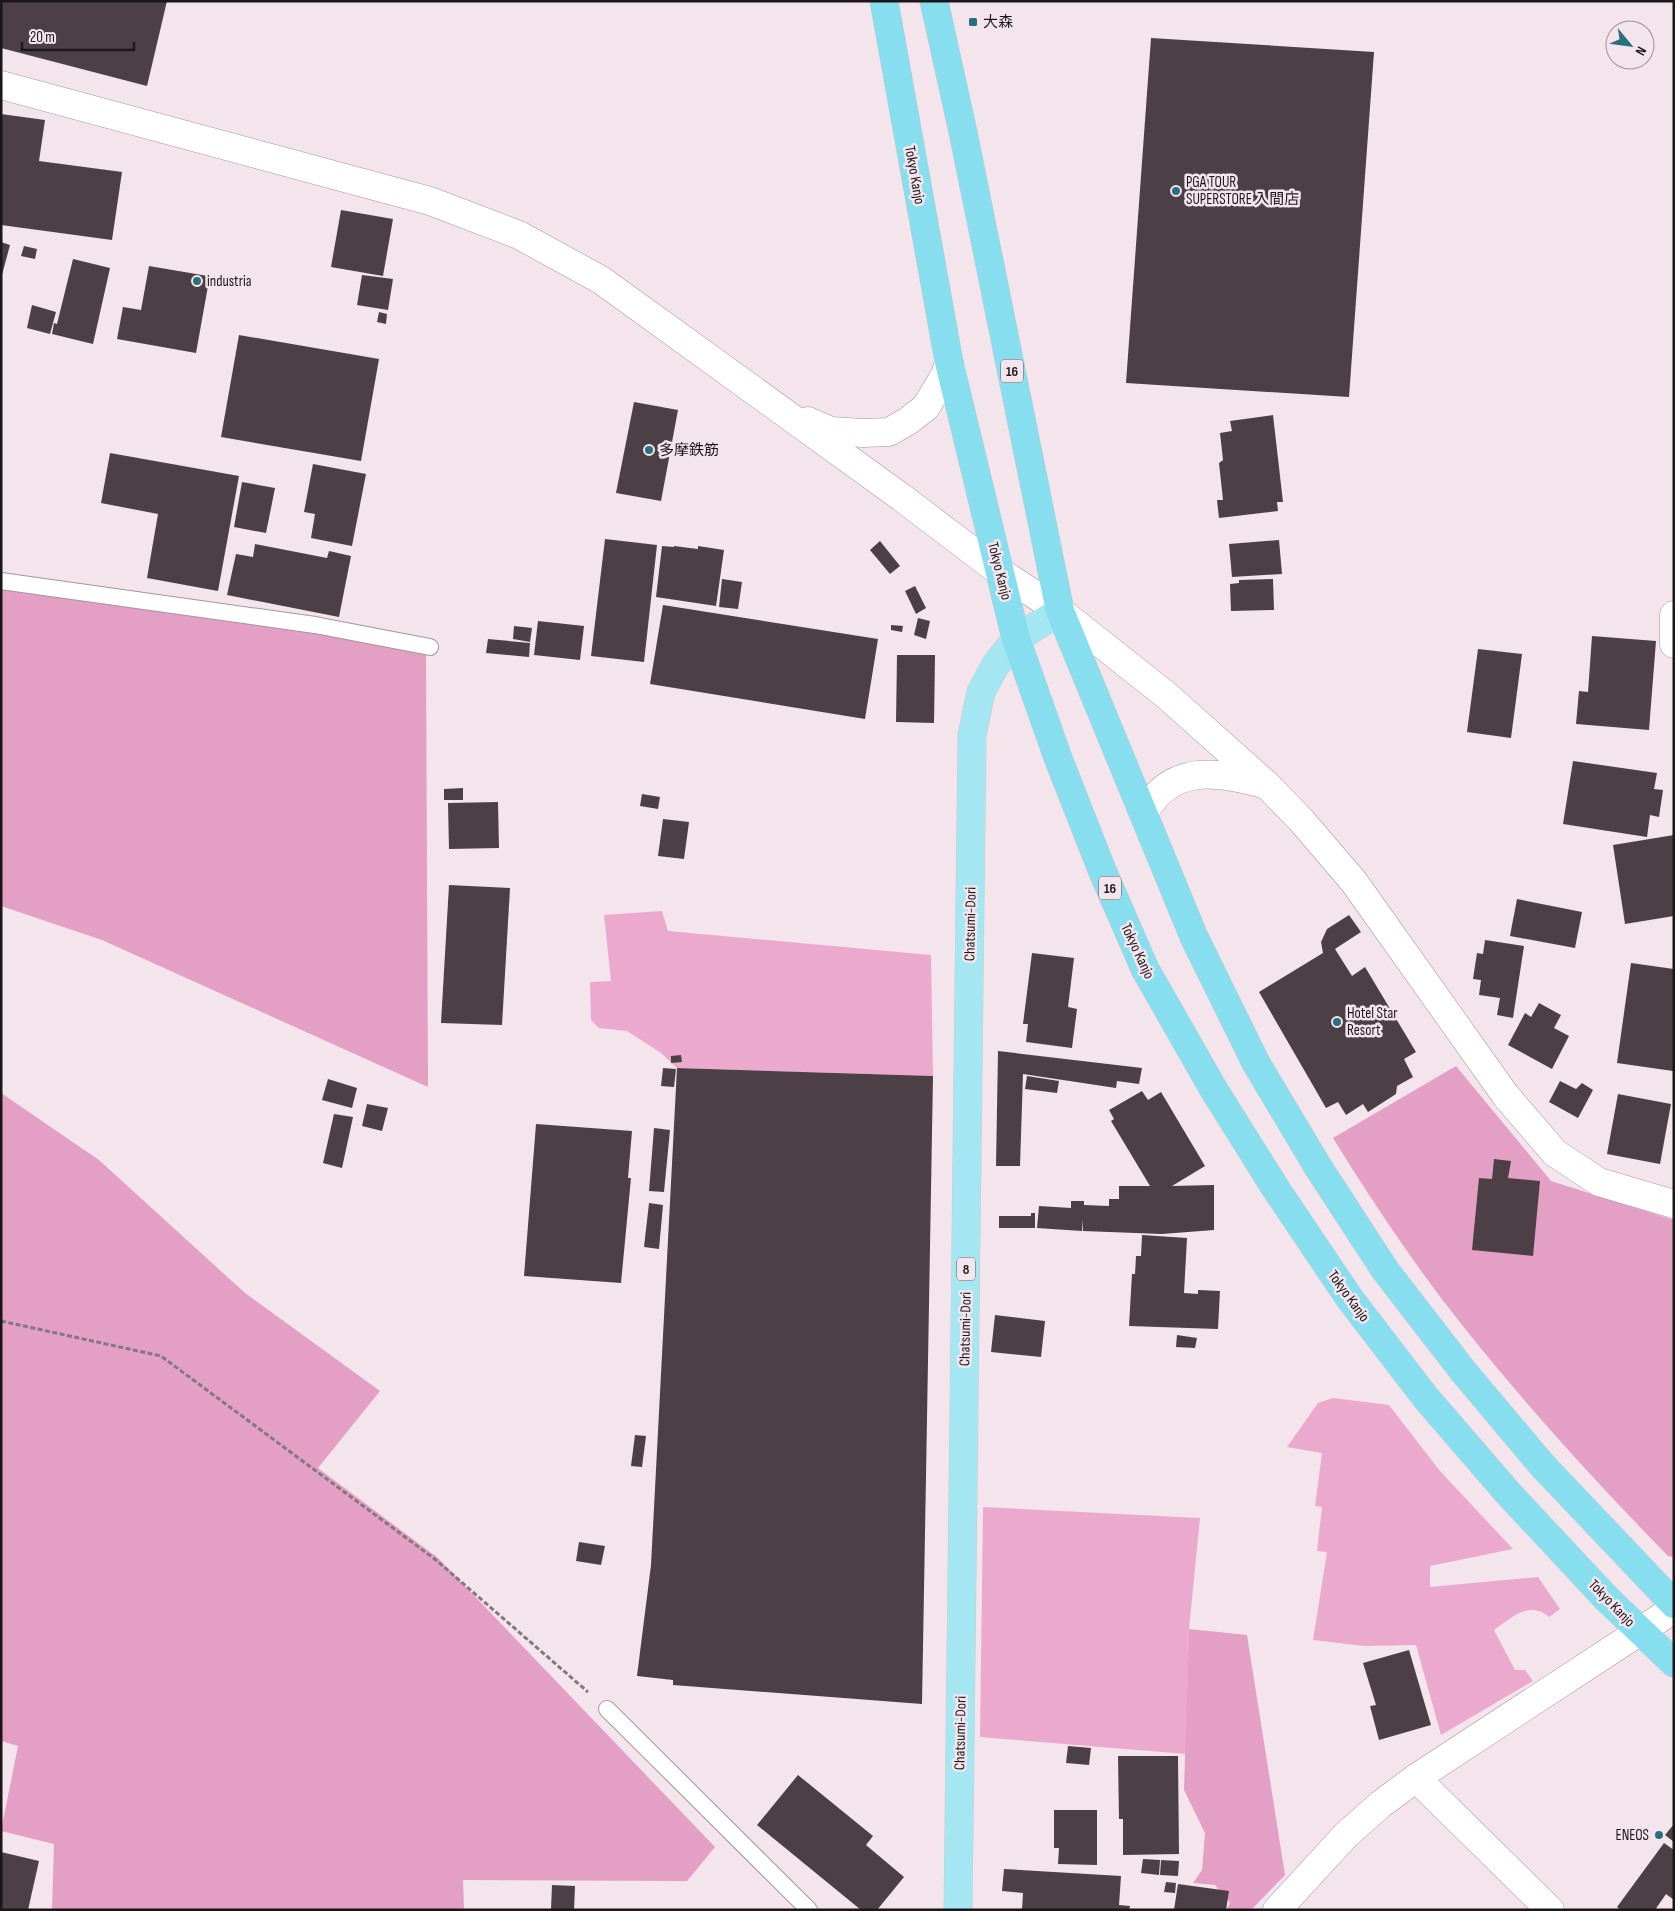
<svg xmlns="http://www.w3.org/2000/svg" width="1675" height="1911" font-family="'Sofia Sans Condensed','Noto Sans JP',sans-serif">
  <rect width="100%" height="100%" fill="#f4e5ed"/>
  <g fill="#eca9ce">
    <path d="M662 911 668 931 931 955 933 1076 677 1068 661 1053 627 1031 599 1028 591 1020 590 982 611 981 604 915Z"/>
    <path d="M1333 1398 1389 1405 1440 1471 1513 1549 1430 1566V1587L1538 1577 1560 1609 1549 1617C1529 1600 1511 1618 1494 1630L1515 1670H1525L1533 1681 1441 1735 1416 1645 1364 1646 1313 1640 1327 1552 1317 1551 1322 1507 1315 1506 1322 1453 1287 1447 1318 1403Z"/>
    <path d="M983 1507 1200 1518 1189 1629 1186 1754 980 1737Z"/>
  </g>
  <g fill="#e39fc4">
    <path d="M1 578 426 651 428 1087 102 940 1 906Z"/>
    <path d="M1456 1066 1551 1181 1674 1220V1557L1668 1556C1588 1474 1511 1389 1441 1298 1402 1246 1367 1193 1333 1138Z"/>
    <path d="M1 1093 99 1160 245 1293 380 1391 318 1468 438 1558 715 1847 687 1881 463 1880 464 1910H52L54 1844 1 1831 18 1746 1 1741Z"/>
    <path d="M1189 1629 1247 1635 1285 1875 1251 1910H1226L1230 1903 1215 1885 1193 1883 1202 1870 1205 1833 1184 1790Z"/>
  </g>
  <g fill="#4c4046">
    <path d="M1 1H167L147 86 1 48Z"/>
    <path d="M1151 38 1374 52 1349 397 1126 383Z"/>
    <path d="M1 114 45 120 39 161 122 172 112 240 1 225Z"/>
    <path d="M341 210 393 219 383 276 331 267Z"/>
    <path d="M1 242 10 245 2 275H1Z"/>
    <path d="M24 246 37 249 35 259 21 256Z"/>
    <path d="M73 259 110 268 93 344 52 334 54 323 57 324Z"/>
    <path d="M149 266 208 276 206 286H208L196 353 117 339 123 307 141 310Z"/>
    <path d="M362 275 393 279 388 310 357 305Z"/>
    <path d="M32 305 56 312 50 334 27 328Z"/>
    <path d="M379 312 387 314 386 324 377 322Z"/>
    <path d="M239 335 379 359 361 461 221 437Z"/>
    <path d="M634 402 678 410 661 501 616 493Z"/>
    <path d="M1273 415 1283 502H1277L1278 511 1219 518 1217 500H1223L1219 463 1223 460 1220 433 1232 431 1230 421Z"/>
    <path d="M110 453 239 476 218 591 147 578 158 514 101 503Z"/>
    <path d="M313 464 366 474 352 546 311 538 315 514 304 512Z"/>
    <path d="M242 482 275 488 266 533 234 527Z"/>
    <path d="M605 539 657 545 644 662 591 656Z"/>
    <path d="M1279 540 1282 574 1232 577 1229 544Z"/>
    <path d="M880 541 900 566 890 574 870 550Z"/>
    <path d="M255 544 327 558 329 551 351 556 339 617 227 595 236 554 253 557Z"/>
    <path d="M662 546 674 547V546L698 549V546L724 550 716 606 656 597Z"/>
    <path d="M722 579 742 582 738 609 719 607Z"/>
    <path d="M1273 579 1274 610 1231 611 1230 584 1239 583V580Z"/>
    <path d="M915 586 926 608 916 614 905 591Z"/>
    <path d="M663 605 878 639 865 719 650 684Z"/>
    <path d="M918 618 930 621 926 639 914 635Z"/>
    <path d="M538 621 584 626 580 660 534 655Z"/>
    <path d="M891 625 903 626 902 632 891 630Z"/>
    <path d="M514 626 532 628 530 642 513 639Z"/>
    <path d="M1592 636 1656 641 1649 730 1576 724 1579 691 1588 692Z"/>
    <path d="M488 639 530 643 529 657 486 653Z"/>
    <path d="M1478 649 1522 654 1511 738 1467 732Z"/>
    <path d="M897 655H935L934 723 896 722Z"/>
    <path d="M1573 761 1657 773 1654 789 1663 790 1659 817 1650 815 1647 837 1563 824Z"/>
    <path d="M463 788V800H444V789Z"/>
    <path d="M642 794 660 797 658 809 640 806Z"/>
    <path d="M498 802 499 848 449 849 448 803Z"/>
    <path d="M663 819 689 822 684 859 658 856Z"/>
    <path d="M1674 835V916L1625 924 1613 845Z"/>
    <path d="M449 885 510 888 502 1025 441 1023Z"/>
    <path d="M1517 899 1582 912 1575 948 1510 936Z"/>
    <path d="M1349 915 1361 932 1335 949 1352 976 1365 967 1416 1052 1404 1059 1413 1077 1397 1086 1396 1094 1368 1112 1363 1104 1346 1115 1338 1102 1326 1108 1259 992 1323 953 1321 942 1327 929Z"/>
    <path d="M1485 940 1524 946 1513 1018 1497 1015 1500 998 1479 995 1481 980 1473 979 1477 953 1483 954Z"/>
    <path d="M1032 953 1074 958 1068 1007 1077 1009 1072 1048 1026 1042 1028 1024H1023Z"/>
    <path d="M1631 963 1674 969 1673 1071 1617 1063Z"/>
    <path d="M1539 1003 1561 1015 1554 1028 1569 1036 1552 1069 1508 1045 1525 1013 1531 1017Z"/>
    <path d="M998 1051 1142 1068 1139 1084 1117 1081 1116 1088 1023 1074 1020 1166H996Z"/>
    <path d="M681 1055 682 1062 671 1063V1056Z"/>
    <path d="M663 1068 676 1069 674 1087 661 1086Z"/>
    <path d="M677 1068 933 1076 922 1704 673 1685V1680L637 1676 651 1565Z"/>
    <path d="M1027 1076 1059 1081 1057 1093 1025 1089Z"/>
    <path d="M328 1079 357 1088 352 1108 322 1100Z"/>
    <path d="M1560 1081 1576 1089 1582 1083 1593 1090 1578 1118 1549 1102Z"/>
    <path d="M1142 1091 1148 1100 1161 1092 1205 1166 1172 1186 1214 1185V1230L1162 1234 1083 1231V1220L1082 1231 1037 1228 1039 1206 1071 1208V1201H1084V1205L1109 1206V1199H1119V1186H1150L1111 1121 1114 1119 1109 1110Z"/>
    <path d="M1618 1094 1671 1104 1660 1164 1607 1154Z"/>
    <path d="M367 1104 388 1108 382 1131 362 1126Z"/>
    <path d="M334 1114 353 1117 342 1168 323 1163Z"/>
    <path d="M536 1124 632 1131 628 1178H631L621 1283 524 1276Z"/>
    <path d="M654 1128 670 1130 664 1192 649 1191Z"/>
    <path d="M1494 1159 1511 1161 1508 1178 1540 1181 1533 1256 1472 1250 1479 1178 1492 1179Z"/>
    <path d="M649 1203 663 1205 659 1249 644 1247Z"/>
    <path d="M1031 1213H1035V1228H999V1216H1031Z"/>
    <path d="M1142 1235 1187 1238 1184 1293 1198 1294V1290L1220 1291 1218 1329 1129 1326 1132 1274H1135L1136 1256H1141Z"/>
    <path d="M995 1315 1045 1321 1041 1357 991 1352Z"/>
    <path d="M1177 1335 1197 1338 1195 1348 1176 1347Z"/>
    <path d="M635 1435 646 1436 642 1467 631 1466Z"/>
    <path d="M579 1542 605 1546 601 1565 576 1561Z"/>
    <path d="M1409 1650 1431 1725 1379 1740 1370 1706 1376 1705 1363 1663Z"/>
    <path d="M1068 1746 1091 1748 1089 1765 1066 1763Z"/>
    <path d="M1118 1756H1178L1179 1854 1123 1855V1819H1119Z"/>
    <path d="M798 1775 873 1836 866 1845 904 1877 877 1910H861L757 1825Z"/>
    <path d="M1054 1810H1097V1865L1058 1864 1059 1848H1054Z"/>
    <path d="M1674 1824V1842L1665 1835Z"/>
    <path d="M1664 1843 1674 1850V1900L1666 1894 1655 1910H1621L1617 1907Z"/>
    <path d="M1 1852 39 1861 28 1910H1Z"/>
    <path d="M1143 1859 1160 1860 1159 1875 1141 1873Z"/>
    <path d="M1161 1860 1179 1861 1178 1876 1160 1875Z"/>
    <path d="M1004 1869 1121 1876 1119 1905 1130 1906 1129 1910H1022L1023 1893 1002 1891Z"/>
    <path d="M1166 1882 1176 1883 1175 1893 1164 1892Z"/>
    <path d="M1178 1884 1229 1891 1226 1910H1174Z"/>
    <path d="M552 1885 575 1886 574 1910H551Z"/>
  </g>
  <g fill="none" stroke-linecap="round" stroke-linejoin="round">
    <g stroke="#a4969d" stroke-width="18">
      <g id="service">
        <path d="M1 581 315 625 430 647"/>
        <path d="M607 1709 809 1910"/>
      </g>
    </g>
    <g stroke="#a4969d" stroke-width="29">
      <g id="minor">
        <path d="M1674 615V644"/>
        <path d="M1416 1778 1550 1910"/>
      </g>
    </g>
    <g stroke="#a4969d" stroke-width="29">
      <g id="tertiary">
        <path d="M1 85 430 201 519 235 601 280 901 497 1000 572 1060 611 1166 695 1267 785 1301 820 1354 882 1506 1096 1555 1153 1599 1182 1674 1204"/>
        <path d="M808 421 831 431 863 433 889 432 908 421 926 407 945 375 949 362"/>
        <path d="M1144 813C1171 764 1216 771 1263 784"/>
        <path d="M1277 1910 1346 1835 1381 1804 1416 1778 1674 1609"/>
      </g>
    </g>
    <g stroke="#cdcccc" stroke-width="29">
      <path id="primary" d="M958 1910 972 735 981 692 995 666 1016 639 1060 611"/>
    </g>
    <g stroke="#cdcccc" stroke-width="29">
      <g id="trunk">
        <path d="M884 1 949 362 1016 639 1058 758 1102 870 1145 969 1214 1090 1276 1189 1350 1299 1426 1398 1508 1493 1607 1599 1674 1663"/>
        <path d="M934 1 963 132 1060 611 1194 937 1256 1063 1318 1167 1385 1270 1463 1371 1542 1465 1674 1604"/>
      </g>
    </g>
    <path stroke="#82797e" stroke-width="3" stroke-dasharray="5 2.5" stroke-linecap="butt" d="M1 1321 161 1356 436 1560 588 1692"/>
    <use href="#service" stroke="#fff" stroke-width="16"/>
    <use href="#minor" stroke="#fff" stroke-width="28"/>
    <use href="#tertiary" stroke="#fff" stroke-width="28"/>
    <use href="#primary" stroke="#a4e6f2" stroke-width="28"/>
    <use href="#trunk" stroke="#86deee" stroke-width="28"/>
  </g>
  <g fill="#29707d" stroke="#f4e5ed" stroke-width="2">
    <rect x="968" y="17" width="10" height="10" rx="2.5"/>
    <circle cx="1176" cy="191" r="5"/>
    <circle cx="197" cy="281" r="5"/>
    <circle cx="649" cy="450" r="5"/>
    <circle cx="1337" cy="1022" r="5"/>
    <circle cx="1659" cy="1835" r="5"/>
  </g>
  <g text-anchor="middle" stroke-width="5" stroke-linejoin="round" paint-order="stroke">
    <g fill="#f4e5ed" stroke="#5c5459" stroke-width="1">
      <rect x="1001" y="359.5" width="22" height="23" rx="4"/>
      <rect x="1099" y="876.5" width="22" height="23" rx="4"/>
      <rect x="957" y="1257.5" width="18" height="23" rx="4"/>
    </g>
    <g font-size="14" font-weight="bold" fill="#1b1619">
      <text x="1012" y="376">16</text>
      <text x="1110" y="893">16</text>
      <text x="966" y="1274">8</text>
    </g>
    <g font-size="15" fill="#1b1619" stroke="#f4e5ed" text-anchor="start">
      <text x="983" y="27">大森</text>
      <text x="1186" y="187">PGA TOUR<tspan x="1186" dy="17">SUPERSTORE 入間店</tspan></text>
      <text x="207" y="286">industria</text>
      <text x="659" y="455">多摩鉄筋</text>
      <text x="1347" y="1018">Hotel Star<tspan x="1347" dy="17">Resort</tspan></text>
      <text x="1649" y="1840" text-anchor="end">ENEOS</text>
    </g>
    <g font-size="15" fill="#1b1619" stroke="#f4e5ed">
      <text transform="translate(915 175) rotate(80)" y="5">Tokyo Kanjo</text>
      <text transform="translate(1000 571) rotate(76)" y="5">Tokyo Kanjo</text>
      <text transform="translate(970 924) rotate(-89)" y="5">Chatsumi-Dori</text>
      <text transform="translate(1138 951) rotate(65)" y="5">Tokyo Kanjo</text>
      <text transform="translate(1349 1296) rotate(54)" y="5">Tokyo Kanjo</text>
      <text transform="translate(965 1329) rotate(-89)" y="5">Chatsumi-Dori</text>
      <text transform="translate(1612 1603) rotate(46)" y="5">Tokyo Kanjo</text>
      <text transform="translate(960 1733) rotate(-89)" y="5">Chatsumi-Dori</text>
    </g>
  </g>
  <rect width="1675" height="1911" fill="none" stroke="#1b1619" stroke-width="5"/>
  <g transform="translate(1630 45) rotate(119)"><circle r="24" fill="#f4e5ed" stroke="#9d9298"/>
  <path d="M0-4L9 19L0 12L-9 19Z" fill="#29707d"/>
  <text y="-8" font-size="14" font-weight="bold" text-anchor="middle" fill="#1b1619">N</text>
  </g>
  <path d="M22 42v8h112v-8" fill="none" stroke="#1b1619" stroke-width="2.5"/>
  <text x="30" y="42" font-size="15" fill="#1b1619" stroke="#f4e5ed" stroke-width="4" paint-order="stroke">20 m</text>
</svg>
